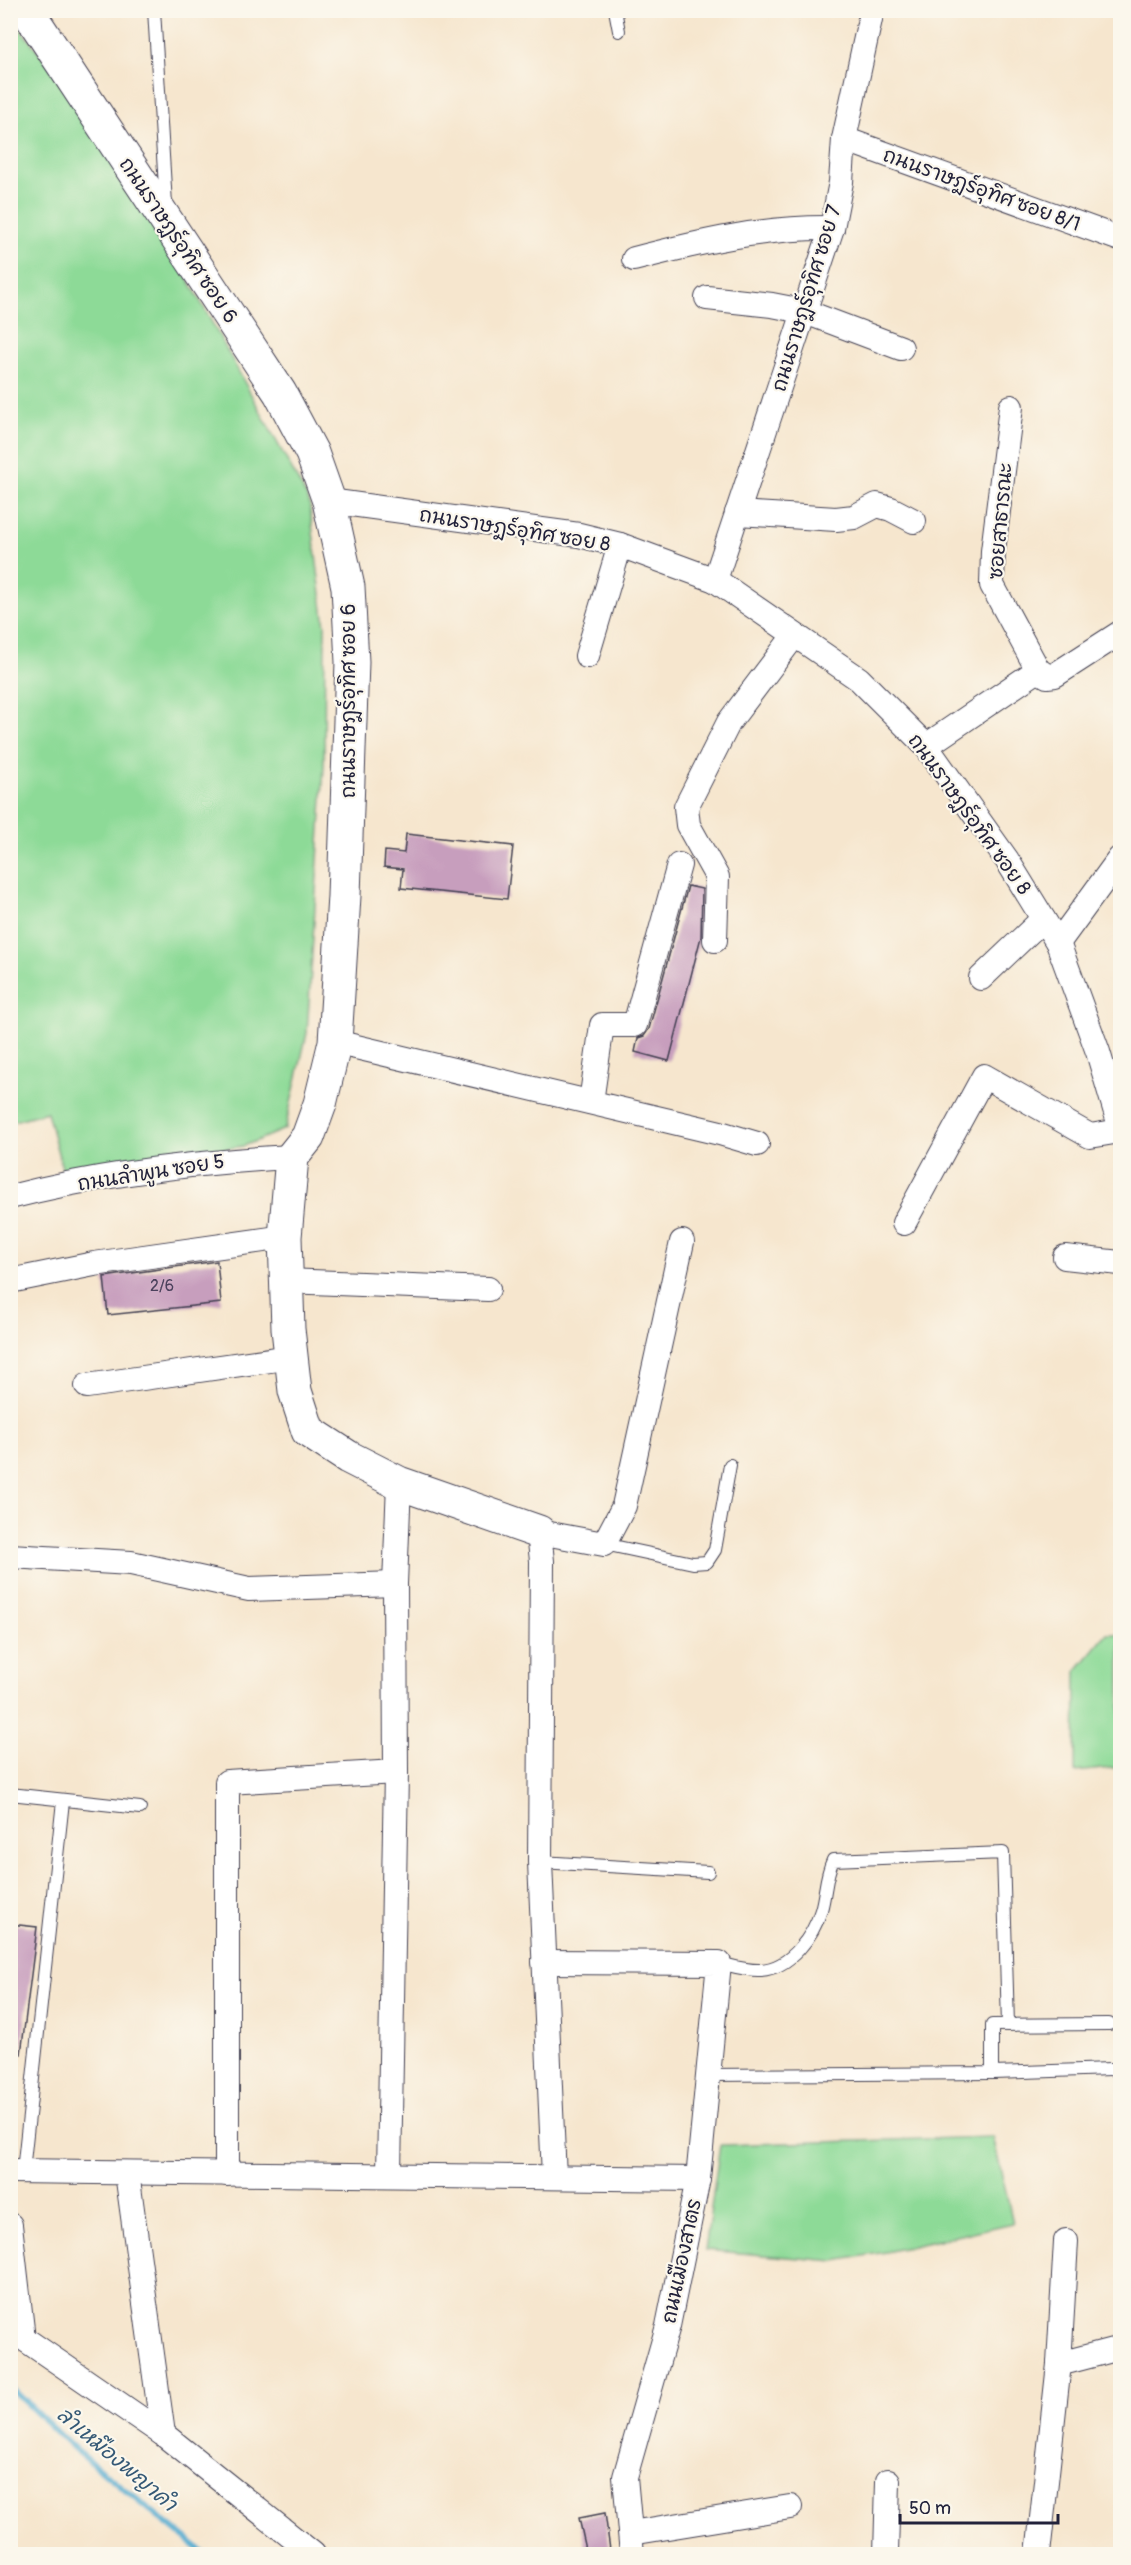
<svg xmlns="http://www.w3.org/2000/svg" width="1131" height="2565" font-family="Pangolin,'Playpen Sans Thai',sans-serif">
  <rect width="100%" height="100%" fill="#fbf7ec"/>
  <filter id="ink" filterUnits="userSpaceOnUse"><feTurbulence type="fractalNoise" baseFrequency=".0167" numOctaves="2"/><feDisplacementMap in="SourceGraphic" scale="12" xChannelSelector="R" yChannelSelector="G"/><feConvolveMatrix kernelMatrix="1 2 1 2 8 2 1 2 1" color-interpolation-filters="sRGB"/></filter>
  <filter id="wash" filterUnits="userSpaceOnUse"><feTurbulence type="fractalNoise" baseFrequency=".008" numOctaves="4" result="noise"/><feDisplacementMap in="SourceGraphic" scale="24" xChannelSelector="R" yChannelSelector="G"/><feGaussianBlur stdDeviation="1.35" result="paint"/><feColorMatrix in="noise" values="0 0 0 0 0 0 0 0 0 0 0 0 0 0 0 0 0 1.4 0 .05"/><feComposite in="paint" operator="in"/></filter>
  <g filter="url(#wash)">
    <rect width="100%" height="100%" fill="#f6e6ce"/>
    <g fill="#8dda97" stroke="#587e69" stroke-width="1.5">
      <path d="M10 16 60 79 191 284 309 501 325 626 324 766 307 1033 285 1129 244 1146 63 1172 47 1112 10 1122Z"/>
      <path d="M1107 1634H1120V1767L1075 1772 1076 1671Z"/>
      <path d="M993 2137 1013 2223 886 2252 835 2261 705 2250 720 2145Z"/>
    </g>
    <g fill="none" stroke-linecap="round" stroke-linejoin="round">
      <path stroke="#52abcf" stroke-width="6" d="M10 2387 76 2450 205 2554"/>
    </g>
    <g id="blocks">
      <g fill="#c79ebd">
        <path d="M406 834 513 846 507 899 401 888 403 869 384 867 385 851 404 853Z"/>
        <path d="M688 886 702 889 701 937 669 1061 635 1052 638 1038 644 1036 649 1029Z"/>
        <path d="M217 1261 221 1303 108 1315 104 1277Z"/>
        <path d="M10 1924 37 1927 21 2054H10Z"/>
        <path d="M605 2513 610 2550 587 2554 579 2518Z"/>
      </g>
    </g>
  </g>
  <g filter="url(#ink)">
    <use href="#blocks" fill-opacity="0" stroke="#423f51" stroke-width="1.5"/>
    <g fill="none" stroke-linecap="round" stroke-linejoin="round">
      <g stroke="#423f51" stroke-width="14">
        <g id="lane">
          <path d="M154 10 166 204"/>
          <path d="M615 10 619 31"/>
          <path d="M604 1544 693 1563 707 1562 715 1550 730 1465"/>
          <path d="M10 1794 140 1808"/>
          <path d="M540 1862 708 1872"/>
          <path d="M719 1963C733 1966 747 1971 761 1970 790 1968 813 1937 821 1910 826 1893 825 1877 833 1860L1003 1853 1008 2025"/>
          <path d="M992 2073 1111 2069"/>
          <path d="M709 2075 992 2073V2025L1109 2024"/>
          <path d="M23 2171 63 1801"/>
        </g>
      </g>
      <g stroke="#423f51" stroke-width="26">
        <g id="street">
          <path d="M844 139 1120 239"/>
          <path d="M634 259C700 242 764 227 832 228"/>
          <path d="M707 298 772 305 803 311 901 348"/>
          <path d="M329 501 579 535 620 545 715 580 859 679 926 746 1007 860 1058 943 1098 1052 1120 1126"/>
          <path d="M737 513 836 519 854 517 877 505 891 509 914 521"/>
          <path d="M715 580 832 228 841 182 844 139 872 10"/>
          <path d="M587 656 620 545"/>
          <path d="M1038 670 1047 676 1055 675 1120 633"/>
          <path d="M926 746 1038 670 992 585 993 551 1011 407"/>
          <path d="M715 940 717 877 688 825 686 807 729 722 794 636"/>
          <path d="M1058 943 1120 858"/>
          <path d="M981 978 1043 919"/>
          <path d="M335 1042 720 1133 757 1144"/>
          <path d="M591 1102 602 1025H635L679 865"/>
          <path d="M10 1197C103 1173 198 1162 292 1157"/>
          <path d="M904 1223 984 1076 1090 1136 1120 1131"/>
          <path d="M1065 1257 1120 1263"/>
          <path d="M10 1281 94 1264 285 1237"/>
          <path d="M286 1281 488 1289"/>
          <path d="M87 1386 291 1357"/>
          <path d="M10 1556 131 1563 249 1589 395 1584"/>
          <path d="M544 1962 719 1963 698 2179 668 2326 625 2477 632 2554"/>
          <path d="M10 2171 698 2179"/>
          <path d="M127 2173 163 2434"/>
          <path d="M227 2174V1782L396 1772"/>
          <path d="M389 2174 396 1772 395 1584 399 1483"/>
          <path d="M554 2177 540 1862 542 1561 539 1532 604 1544 624 1506 682 1242"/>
          <path d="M10 2225 23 2338 163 2434 313 2554"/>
          <path d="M1059 2364 1120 2348"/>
          <path d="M631 2533 790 2507"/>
          <path d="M886 2554 888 2481"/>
          <path d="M1038 2554 1059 2364 1066 2241"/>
        </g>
      </g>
      <g stroke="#423f51" stroke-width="35">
        <path id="secondary" d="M27 10 280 393 312 453 329 501 348 587 352 662 344 896 335 1042 320 1104 308 1137 292 1157 285 1237 288 1329 295 1391 308 1431 348 1457 399 1483 539 1532"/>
      </g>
      <use href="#lane" stroke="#fff" stroke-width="12"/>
      <use href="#street" stroke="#fff" stroke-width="24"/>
      <use href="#secondary" stroke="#fff" stroke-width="33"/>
    </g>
  </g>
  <g text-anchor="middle" stroke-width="4.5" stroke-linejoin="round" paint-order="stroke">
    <g font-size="16" fill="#4b415c">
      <text x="162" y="1291">2/6</text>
    </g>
    <g font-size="20" fill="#22223b" stroke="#fbf7ec">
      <text transform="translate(982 189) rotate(20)" y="7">ถนนราษฎร์อุทิศ ซอย 8/1</text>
      <text transform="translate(179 240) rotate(56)" y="7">ถนนราษฎร์อุทิศ ซอย 6</text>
      <text transform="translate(806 298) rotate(-73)" y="7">ถนนราษฎร์อุทิศ ซอย 7</text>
      <text transform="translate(1000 521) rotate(-85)" y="7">ซอยสาธารณะ</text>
      <text transform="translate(515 529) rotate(9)" y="7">ถนนราษฎร์อุทิศ ซอย 8</text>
      <text transform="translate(348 701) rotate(-90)" y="7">ถนนราษฎร์อุทิศ ซอย 6</text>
      <text transform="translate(970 814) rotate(54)" y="7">ถนนราษฎร์อุทิศ ซอย 8</text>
      <text transform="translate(151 1172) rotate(-9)" y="7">ถนนลำพูน ซอย 5</text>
      <text transform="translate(681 2261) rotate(-78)" y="7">ถนนเมืองสาตร</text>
    </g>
    <g font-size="21" font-style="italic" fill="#355976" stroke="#fbf7ec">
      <text transform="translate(117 2459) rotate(40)" y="7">ลำเหมืองพญาคำ</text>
    </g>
  </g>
  <rect width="1131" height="2565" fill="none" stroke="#fbf7ec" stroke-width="36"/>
  <path d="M900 2514v9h158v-9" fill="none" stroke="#22223b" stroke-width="3"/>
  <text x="909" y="2514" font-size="18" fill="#22223b" stroke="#fbf7ec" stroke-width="4.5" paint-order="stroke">50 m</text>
</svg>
